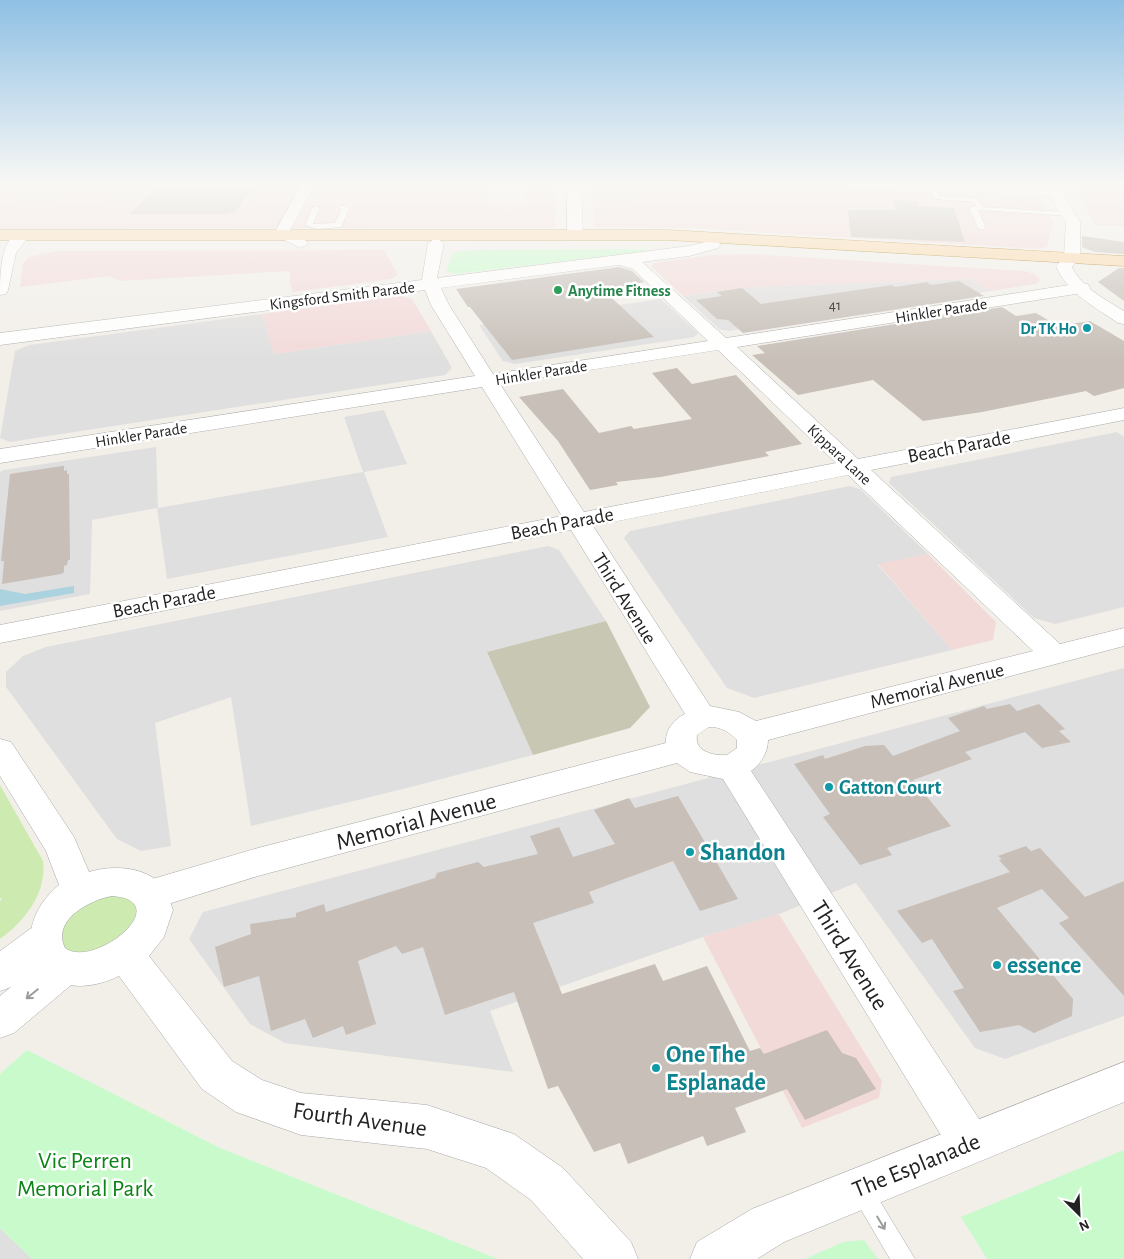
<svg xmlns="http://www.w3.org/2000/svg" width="1124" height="1259" font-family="'Alegreya Sans',sans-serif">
  <rect width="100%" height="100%" fill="#f2efe9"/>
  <g fill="#e0dfdf">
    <path d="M0 185H68L50 203H16L20 192 0 194Z"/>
    <path d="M123 185H157L140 202 106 203Z"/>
    <path d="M591 185H625L627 202H593Z"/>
    <path d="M971 279 991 291 729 331 719 329 683 296 747 287Z"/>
    <path d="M661 299 698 333 694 337 515 364 503 361 479 325Z"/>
    <path d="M262 314 274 354 431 331 452 368 445 375 10 442 0 438 15 351 29 345Z"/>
    <path d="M384 410 407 464 364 472 388 537 167 579 157 508 92 520 90 594 0 611V472L4 470 156 447 158 508 363 472 344 417Z"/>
    <path d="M1117 432 1124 437V607L1055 624 1034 618 889 483 891 477Z"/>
    <path d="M849 486 860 489 928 554 878 565 952 650 754 698 727 688 624 538 630 531Z"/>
    <path d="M548 546 559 550 606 621 487 652 533 755 411 787 251 826 231 697 155 723 171 846 141 851 117 839 6 687V672L23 656 46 647Z"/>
    <path d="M1124 668V1016L1005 1059 975 1048 856 883 779 914 703 937 490 1011 513 1072 285 1043 250 1024 189 939 203 912Z"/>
    <path d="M0 1228 32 1259H0Z"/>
  </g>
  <g fill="#f2dad9">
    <path d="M68 185H123L106 203 140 202 157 185H490L489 202H523V185H556L555 226 547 228 0 229V194L20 192 17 203H50Z"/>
    <path d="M625 185H809L1032 197 1040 200 1053 223 1047 247 1038 249 687 228 594 227 593 202H627Z"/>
    <path d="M1071 185H1124V226L1096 225Z"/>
    <path d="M384 250 398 275 391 279 293 292 290 284V271L120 281 110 276 20 287 23 263 29 257 57 251Z"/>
    <path d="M751 254 1024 271 1035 274 1041 280 1036 284 991 291 971 279 747 287 683 296 651 266 655 263 711 255Z"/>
    <path d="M400 296 412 299 431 331 274 354 262 314Z"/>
    <path d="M928 554 996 622 993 640 952 650 878 564Z"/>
    <path d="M779 914 882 1081 879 1098 802 1128 703 937Z"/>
  </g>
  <path fill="#c7c7b4" d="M606 621 650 707 630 728 533 755 487 652Z"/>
  <g fill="#cdebb0">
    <path d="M622 238 926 253 925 255 670 241 351 240Z"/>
    <path d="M0 785 43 861C47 893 25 921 0 939V901L2 899 0 898Z"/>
    <path d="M120 892 138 903V924L107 952 71 953 64 947 60 928 72 908Z"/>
  </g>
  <g fill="#c8facc">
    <path d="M645 249 648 251 455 274 446 271 452 253 466 250Z"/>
    <path d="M27 1050 220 1148 498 1259H32L0 1228V1074Z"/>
    <path d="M1124 1150V1259H987L961 1217Z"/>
    <path d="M864 1240 878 1259H805L843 1242Z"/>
  </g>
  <path fill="#aad3df" d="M74 586V593L0 606V589L25 594Z"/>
  <g fill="#c7bfb8">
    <path d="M157 185H255L236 211 226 214H130Z"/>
    <path d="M892 200 918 201 919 206 954 208 965 242 851 237 848 210H895Z"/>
    <path d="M1082 236 1124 242V254L1095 252 1082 247Z"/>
    <path d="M619 267 632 271 644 282 603 290 654 337 512 360 470 307H468L456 289Z"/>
    <path d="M1119 268H1124V301L1098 282Z"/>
    <path d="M959 281 984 296 743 333 728 320 717 319 696 300 722 296 717 292 742 288 761 304 892 285 895 287 927 282 931 285Z"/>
    <path d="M1002 307 1016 316 1036 313 1058 326 1090 321 1124 341V388L1094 396 1086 391 982 412 923 421 873 380 798 395 752 355 765 353 757 346Z"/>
    <path d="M677 368 692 384 736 375 802 444 765 452 769 456 661 477 616 482 618 485 590 490 558 441 519 397 563 389 599 433 631 426 634 429 692 419 652 373Z"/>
    <path d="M62 466H64V471L67 470V474H69L70 560H68L67 565 64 566V572L61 574 2 584 4 561H1L10 474Z"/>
    <path d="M1010 704 1017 711 1039 704 1065 729 1059 731 1071 742 1042 748 1025 732 965 752 972 759 913 780 951 826 887 848 892 855 860 865 823 817 830 814 794 764 823 755 825 759 865 746 884 745 893 756 960 731 948 718 984 706 987 709Z"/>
    <path d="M678 796 738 899 700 911 673 861 589 892 594 903 533 923 562 994 655 964 663 981 707 966 750 1051 760 1048 764 1054 827 1030 842 1053 856 1058 876 1089 805 1120 787 1089 735 1108 746 1132 707 1146 703 1136 628 1164 620 1143 594 1152 558 1086 548 1089 514 992 445 1015 423 947 402 954 396 946 358 961 376 1024 346 1035 343 1026 313 1038 305 1019 271 1031 259 976 224 987 215 947 251 934 250 924 296 917V913L324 904 326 912 435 878 437 873 478 862 484 867 538 854 530 836 559 827 573 857 615 844 594 810 629 798 635 808Z"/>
    <path d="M1026 846 1031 851 1040 848 1085 897 1124 881V996L1059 923 1069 918 1042 889 997 908 1073 999 1072 1016 1034 1033 1019 1025 980 1032 953 991 964 988 932 939 922 943 897 911 1010 872 999 860 1002 859 998 856Z"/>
  </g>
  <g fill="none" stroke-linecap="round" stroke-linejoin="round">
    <g stroke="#a9a9a9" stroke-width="1">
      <g id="service">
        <path d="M930 185H936L939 196 977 198 983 207 1069 212 1073 214 1069 216 978 210 986 228 982 230 978 228 969 208 976 206 974 202 934 199Z"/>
        <path d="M316 206 320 208 313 224 335 223 341 210 340 206H346L349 210 341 227 317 229 305 225 312 208Z"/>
        <path d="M861 1180 869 1183 915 1259H890L850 1191 853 1183Z"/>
      </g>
    </g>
    <g stroke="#a9a9a9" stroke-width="1">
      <g id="minor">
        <path d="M301 185H315L290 230 309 243 301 248 280 238 276 230Z"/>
        <path d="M567 185H581L583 235 575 240 567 235Z"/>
        <path d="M914 185 1055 188 1062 192 1055 196 921 189Z"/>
        <path d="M436 238 444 243 437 278 689 246 713 240 718 242 721 245 718 248 689 256 642 262 726 338 1082 283 1088 284 1090 288 1088 292 1082 293 737 347 858 459 1124 408V420L871 470 1060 644 1124 628V646L768 740C768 752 761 764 751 771L985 1128 992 1143 985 1158 970 1165 955 1158 723 779 690 772 677 763 258 876 149 910 136 906 131 895 136 884 149 880 258 848 666 743C665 730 674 719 685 714L571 530 0 643V625L562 516 482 387 0 463V449L475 376 431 305 425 290 0 345V333L422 280 428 243ZM619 265 633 269 708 341 493 374 449 305 441 288ZM718 350 836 463 584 512 500 384ZM848 475 1033 651 756 721 739 712 710 706 593 526ZM709 727C719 726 730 732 737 740V748L727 755C714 756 694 752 697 735Z"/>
        <path d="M43 924 56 929 62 940 56 951 51 956 64 951 77 956 83 968 77 980 14 1033 0 1038V996L11 987 0 991V951L30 929Z"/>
      </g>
    </g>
    <g stroke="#a9a9a9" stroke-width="1">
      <g id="tertiary">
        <path d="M1043 185H1057L1080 222V258L1072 267C1081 287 1106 300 1124 311V324L1118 323C1095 307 1067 293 1056 266L1064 257 1066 222Z"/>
        <path d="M21 231 29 236 16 253 8 290 6 294 0 295C0 275 0 238 21 231Z"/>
        <path d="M0 739 11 742 74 837 89 872C112 865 144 866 162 885 168 891 170 902 173 910L164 937 149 956 232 1061 262 1080 301 1093 427 1105 514 1134 563 1168 631 1242 638 1259H583L531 1200 486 1168 427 1149 301 1135 236 1112 202 1089 119 976C39 1014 0 934 59 885L46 851 0 776ZM112 896C120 897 128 897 134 904 150 923 88 966 65 948 51 920 90 900 112 896Z"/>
        <path d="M1124 1062V1102L784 1242 757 1259H690L697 1242 752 1209Z"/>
      </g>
    </g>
    <g stroke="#a06b00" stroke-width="1">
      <path id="primary" d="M0 230H668L1124 256V266L668 240H0Z"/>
    </g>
    <use href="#service" fill="#fff" fill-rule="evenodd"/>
    <use href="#minor" fill="#fff" fill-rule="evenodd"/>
    <use href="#tertiary" fill="#fff" fill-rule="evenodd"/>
    <use href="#primary" fill="#fcd6a4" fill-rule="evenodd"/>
  </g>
  <defs><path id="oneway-shaft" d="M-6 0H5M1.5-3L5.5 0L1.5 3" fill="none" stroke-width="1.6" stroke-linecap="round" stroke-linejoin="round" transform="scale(1.25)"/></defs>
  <g stroke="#9c9c9c">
    <use href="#oneway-shaft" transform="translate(32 994) rotate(141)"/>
    <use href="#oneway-shaft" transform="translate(881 1223) rotate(59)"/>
  </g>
  <linearGradient id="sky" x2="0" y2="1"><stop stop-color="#8fc0e4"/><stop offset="0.51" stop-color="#f9f8f5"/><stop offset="1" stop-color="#f9f8f5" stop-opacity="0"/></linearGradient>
  <rect width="1124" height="361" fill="url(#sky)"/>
  <circle fill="#2e9e5b" stroke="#fff" stroke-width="2" cx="558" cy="290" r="5"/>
  <g fill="#0f9aa8" stroke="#fff" stroke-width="2">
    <circle cx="1087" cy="328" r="5"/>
    <circle cx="829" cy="787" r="5"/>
    <circle cx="690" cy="852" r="5"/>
    <circle cx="997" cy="965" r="5"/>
    <circle cx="656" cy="1068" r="5"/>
  </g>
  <g text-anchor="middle" stroke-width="5" stroke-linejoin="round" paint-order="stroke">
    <g font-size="15" fill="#4b4948">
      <text x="835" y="310">41</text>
    </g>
    <g font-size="16" font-weight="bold" fill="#27864d" stroke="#fff" text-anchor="start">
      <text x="568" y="296">Anytime Fitness</text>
    </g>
    <g font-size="16" fill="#222" stroke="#fff">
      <text transform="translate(342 295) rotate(-7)" y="6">Kingsford Smith Parade</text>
      <text transform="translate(941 310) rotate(-9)" y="6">Hinkler Parade</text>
      <text transform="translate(541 372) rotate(-9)" y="6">Hinkler Parade</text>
      <text transform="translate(141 434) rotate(-9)" y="6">Hinkler Parade</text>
      <text transform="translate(840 454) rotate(43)" y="6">Kippara Lane</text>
    </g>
    <g font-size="16" font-weight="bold" fill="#0d838f" stroke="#fff" text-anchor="end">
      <text x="1077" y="334">Dr TK Ho</text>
    </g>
    <g font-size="20" fill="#222" stroke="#fff">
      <text transform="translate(959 446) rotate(-11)" y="7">Beach Parade</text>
      <text transform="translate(562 523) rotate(-11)" y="7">Beach Parade</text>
      <text transform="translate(625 598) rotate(58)" y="7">Third Avenue</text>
      <text transform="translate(164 601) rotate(-11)" y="7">Beach Parade</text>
      <text transform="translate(937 685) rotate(-14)" y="7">Memorial Avenue</text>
    </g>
    <g font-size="20" font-weight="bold" fill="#0d838f" stroke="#fff" text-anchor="start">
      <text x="839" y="794">Gatton Court</text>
    </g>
    <g font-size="24" fill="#222" stroke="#fff">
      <text transform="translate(416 821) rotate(-15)" y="8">Memorial Avenue</text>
      <text transform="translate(850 955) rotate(58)" y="8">Third Avenue</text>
      <text transform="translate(360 1119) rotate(8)" y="8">Fourth Avenue</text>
      <text transform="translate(916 1165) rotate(-22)" y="8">The Esplanade</text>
    </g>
    <g font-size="24" font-weight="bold" fill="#0d838f" stroke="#fff" text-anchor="start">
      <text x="700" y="860">Shandon</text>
      <text x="1007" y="973">essence</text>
      <text x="666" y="1062">One The<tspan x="666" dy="28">Esplanade</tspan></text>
    </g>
    <g font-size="24" fill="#0c8416" stroke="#fff">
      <text x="85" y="1168">Vic Perren<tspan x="85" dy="28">Memorial Park</tspan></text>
    </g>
  </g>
  <g transform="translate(1079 1214) rotate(156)" stroke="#ffffff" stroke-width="4" paint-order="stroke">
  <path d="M0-4L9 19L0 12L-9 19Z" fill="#222222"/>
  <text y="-8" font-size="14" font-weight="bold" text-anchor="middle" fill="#222222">N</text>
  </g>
</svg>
